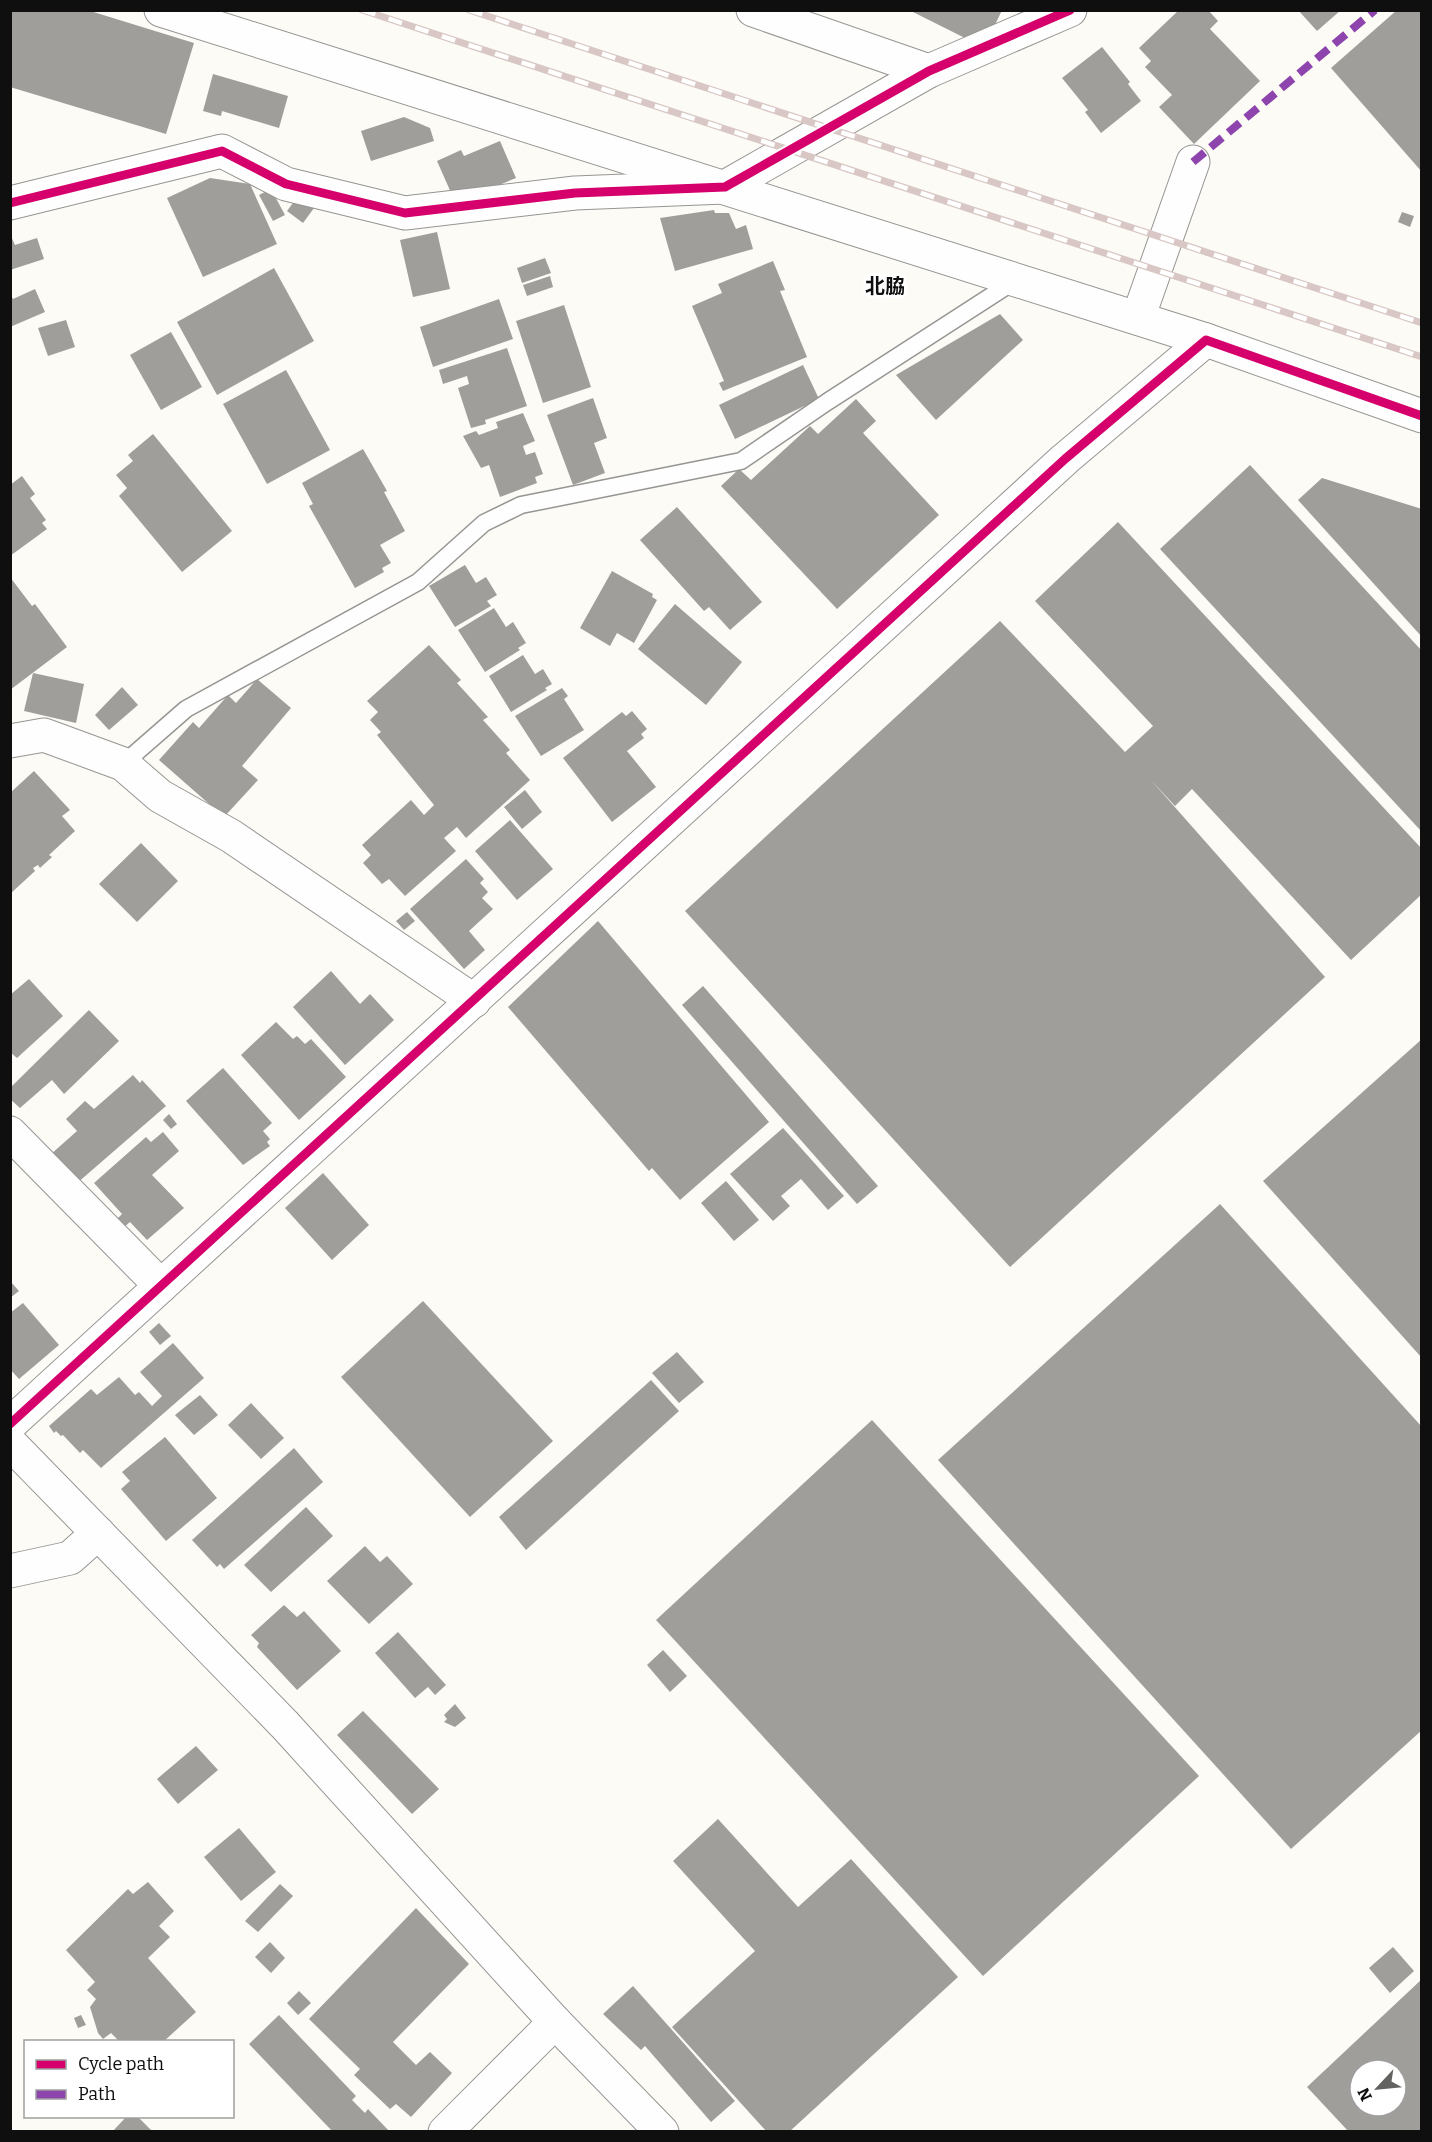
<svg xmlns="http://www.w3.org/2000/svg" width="1432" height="2142" font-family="Bitter,'Noto Sans JP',serif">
  <rect width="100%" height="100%" fill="#fcfbf5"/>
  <g fill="#a09e9a" fill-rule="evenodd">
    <path d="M10 10H87L194 43 166 134 10 87Z"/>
    <path d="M909 10H1002L995 25 967 39Z"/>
    <path d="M1179 10H1208L1218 21 1210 29 1260 81 1194 144 1159 107 1172 95 1145 67 1151 61 1139 48Z"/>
    <path d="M1298 10H1341L1317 31Z"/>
    <path d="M1397 10H1422V172L1331 68Z"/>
    <path d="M1102 47 1130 82 1128 84 1141 101 1101 133 1085 112 1088 110 1062 78Z"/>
    <path d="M213 74 288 96 279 128 222 111 221 116 203 111Z"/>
    <path d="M404 117 430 128 434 141 371 161 361 131Z"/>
    <path d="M500 141 516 178 475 195H452L437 161 461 150 464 156Z"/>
    <path d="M210 178 250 184 277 244 203 277 167 198Z"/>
    <path d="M271 189 285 215 273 221 259 195Z"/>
    <path d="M301 192 317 204 303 223 287 211Z"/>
    <path d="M714 210 715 213H729L736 229 746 225 753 249 675 271 660 218Z"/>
    <path d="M1402 212 1414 216 1410 227 1398 222Z"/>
    <path d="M437 232 450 289 413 297 400 240Z"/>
    <path d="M10 234 15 245 37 238 44 259 10 270Z"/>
    <path d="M545 258 551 273 522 283 517 268Z"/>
    <path d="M773 261 785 290 780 291 807 357 723 391 719 383 724 381 692 306 722 293 718 284Z"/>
    <path d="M274 268 314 341 217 395 177 322Z"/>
    <path d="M550 276 553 287 527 296 523 285Z"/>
    <path d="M35 289 45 312 10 327V293L13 299Z"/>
    <path d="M499 299 513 339 433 367 420 327Z"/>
    <path d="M564 305 591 387 543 403 516 321Z"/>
    <path d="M1000 314 1023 340 936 420 896 375Z"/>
    <path d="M66 320 75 347 48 356 38 328Z"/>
    <path d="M171 332 202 387 161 410 130 355Z"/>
    <path d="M507 348 527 406 485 420 486 424 471 428 458 388 469 384 467 376 443 384 439 370Z"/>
    <path d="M803 365 819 399 735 439 719 405Z"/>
    <path d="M286 370 330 450 267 484 223 404Z"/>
    <path d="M593 398 607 438 594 443 605 473 573 485 547 415Z"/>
    <path d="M856 399 876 421 863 433 939 515 837 609 721 486 739 469 751 480 810 426 818 434Z"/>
    <path d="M523 413 535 441 523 446 526 455 535 452 543 474 535 477 537 483 500 497 489 465 481 468 463 436 476 431 479 435 498 428 496 422Z"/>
    <path d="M153 434 232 531 182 572 119 496 127 488 116 475 133 461 128 455Z"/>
    <path d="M363 449 387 491 384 492 405 531 380 545 391 563 382 568 384 572 355 588 309 506 313 504 302 483Z"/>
    <path d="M1250 465 1422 651V832L1160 549Z"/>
    <path d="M22 476 35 494 30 498 46 520 42 523 47 529 10 556V485Z"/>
    <path d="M1322 478 1422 509V637L1298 500Z"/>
    <path d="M677 507 762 602 730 630 709 607 704 611 640 540Z"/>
    <path d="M1118 522 1422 849V894L1351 960 1192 789 1175 806 1150 779 1325 977 1010 1267 685 911 1000 621 1125 752 1153 726 1035 601Z"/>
    <path d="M465 565 476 583 486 577 497 595 487 601 491 606 455 627 429 586Z"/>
    <path d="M612 571 653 594 652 597 657 600 634 643 617 633 610 646 580 628Z"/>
    <path d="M10 577 32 606 35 604 67 647 10 690Z"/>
    <path d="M675 604 742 662 706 705 638 649Z"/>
    <path d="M494 608 506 627 513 622 526 643 518 648 520 650 485 672 458 630Z"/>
    <path d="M429 645 461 680 457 683 488 717 483 720 510 750 506 753 530 780 466 838 457 827 444 838 456 851 405 896 389 879 382 884 363 863 371 855 362 845 411 800 424 815 434 805 377 735 381 732 370 720 378 712 367 701Z"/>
    <path d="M523 655 535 674 543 669 552 684 545 688 547 690 511 712 489 676Z"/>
    <path d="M33 673 84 684 76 723 24 711Z"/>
    <path d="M257 679 291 708 242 766 258 780 224 817 159 760 193 722 199 728 228 695 236 703Z"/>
    <path d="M122 687 138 705 109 730 95 715Z"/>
    <path d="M562 688 568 696 564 699 584 730 541 756 515 716Z"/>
    <path d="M632 711 647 729 641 734 644 738 627 751 656 787 612 822 563 758 622 712 626 716Z"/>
    <path d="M34 771 70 810 62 816 75 831 49 855 52 857 40 868 38 865 33 868 35 871 10 894V793Z"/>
    <path d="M525 790 542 812 522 829 504 807Z"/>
    <path d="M510 820 553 869 517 900 475 851Z"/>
    <path d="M141 843 178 881 137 922 99 884Z"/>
    <path d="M466 859 484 879 480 883 488 892 482 898 493 909 469 931 485 950 464 969 410 909Z"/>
    <path d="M407 912 415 921 404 930 396 921Z"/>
    <path d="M598 921 769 1122 680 1200 652 1168 649 1171 508 1007Z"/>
    <path d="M331 971 360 1004 370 994 394 1020 345 1065 293 1007Z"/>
    <path d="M29 979 63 1016 17 1058 10 1052V995Z"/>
    <path d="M703 986 878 1186 857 1204 682 1005Z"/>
    <path d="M89 1010 119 1041 64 1094 52 1080 20 1108 10 1099V1088Z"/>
    <path d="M276 1022 293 1039 297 1036 305 1044 311 1039 346 1077 299 1120 241 1055Z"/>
    <path d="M1422 1039V1358L1263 1181Z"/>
    <path d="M223 1068 272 1123 263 1131 270 1139 267 1142 270 1146 243 1165 186 1101Z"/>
    <path d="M133 1075 140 1083 142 1080 166 1106 76 1184 50 1155 77 1131 66 1119 85 1101 94 1109Z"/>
    <path d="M169 1114 177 1124 171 1129 163 1120Z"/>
    <path d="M783 1128 844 1196 828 1210 801 1179 781 1196 790 1206 773 1221 730 1174Z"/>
    <path d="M163 1132 179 1151 152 1175 184 1208 147 1240 130 1222 122 1229 115 1221 122 1214 94 1183 146 1137 151 1142Z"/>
    <path d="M323 1173 369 1225 332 1260 285 1208Z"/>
    <path d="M726 1181 759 1220 734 1241 701 1203Z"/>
    <path d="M1220 1204 1422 1427V1730L1291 1849 938 1460Z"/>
    <path d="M10 1281 19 1291 10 1298Z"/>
    <path d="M423 1301 553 1441 470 1517 341 1377Z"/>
    <path d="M23 1303 59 1345 19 1379 10 1369V1313Z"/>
    <path d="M159 1323 171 1336 160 1345 149 1332Z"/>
    <path d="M173 1343 204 1378 101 1468 83 1450 80 1453 63 1435 61 1436 56 1431 54 1433 49 1426 91 1389 97 1395 119 1377 135 1395 139 1392 152 1406 162 1396 140 1372Z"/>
    <path d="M677 1352 704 1382 679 1403 652 1373Z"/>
    <path d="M651 1380 679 1411 526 1550 499 1517Z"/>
    <path d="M200 1395 218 1415 194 1435 175 1415Z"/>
    <path d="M251 1403 284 1438 261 1459 228 1425Z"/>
    <path d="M872 1420 1199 1776 983 1976 656 1620Z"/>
    <path d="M165 1437 217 1498 166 1541 121 1489 130 1481 122 1472Z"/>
    <path d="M294 1448 323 1482 224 1569 220 1564 217 1567 192 1540Z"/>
    <path d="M306 1507 333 1536 271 1592 244 1565Z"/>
    <path d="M365 1546 380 1562 387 1556 413 1584 369 1624 327 1581Z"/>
    <path d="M284 1605 297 1617 304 1611 341 1651 297 1690 257 1647 259 1643 251 1635Z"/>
    <path d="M398 1632 446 1685 435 1695 428 1687 415 1698 375 1653Z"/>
    <path d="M663 1650 687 1676 670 1692 647 1665Z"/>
    <path d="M455 1704 466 1718 455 1727 444 1722 447 1719 444 1715Z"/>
    <path d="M363 1711 439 1789 412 1814 337 1735Z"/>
    <path d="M196 1746 218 1770 178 1804 157 1779Z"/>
    <path d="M718 1819 798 1907 851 1859 958 1977 789 2132H767L672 2027 755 1951 673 1861Z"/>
    <path d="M239 1828 276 1872 241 1901 204 1857Z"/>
    <path d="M148 1882 174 1911 159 1926 170 1937 148 1958 196 2012 163 2042H120L111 2033 103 2039 98 2033 90 2007 96 1999 87 1990 95 1982 66 1950 128 1889 133 1894Z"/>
    <path d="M280 1884 293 1896 258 1932 245 1921Z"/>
    <path d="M416 1908 469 1964 393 2042 416 2065 430 2052 452 2073 411 2117 396 2104 390 2109 354 2075 360 2069 309 2019Z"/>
    <path d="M270 1942 285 1958 271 1973 255 1957Z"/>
    <path d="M1393 1947 1414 1971 1390 1993 1369 1968Z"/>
    <path d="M1422 1979V2132H1349L1307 2087ZM1360 2070H1396V2106H1360Z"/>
    <path d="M633 1986 735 2101 711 2122 645 2046 641 2050 603 2014Z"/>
    <path d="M299 1991 311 2003 298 2015 287 2003Z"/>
    <path d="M81 2015 86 2025 78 2028 74 2018Z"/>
    <path d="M279 2015 356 2096 352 2100 365 2113 368 2109 390 2132H333L249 2044Z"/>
    <path d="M127 2116H137L153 2132H112Z"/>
  </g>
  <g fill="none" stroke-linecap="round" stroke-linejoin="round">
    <g stroke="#969593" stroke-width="19">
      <path id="service" d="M123 764 186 709 418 582 484 523 521 505 741 461 827 402 1016 280"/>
    </g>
    <g stroke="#969593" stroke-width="35">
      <g id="minor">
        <path d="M161 10 1206 340"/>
        <path d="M753 10 929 71"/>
        <path d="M10 203 222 151 286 184 405 213 575 193 725 187 929 71 1070 10"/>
        <path d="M1138 318 1193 162"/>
        <path d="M10 741 44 735 123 764 160 796 231 836 474 1001"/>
        <path d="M10 1133 161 1286"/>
        <path d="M10 1424 1065 459 1206 340 1422 416"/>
        <path d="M10 1443 285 1725 555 2022 662 2132"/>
        <path d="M10 1571 70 1558 98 1533"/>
        <path d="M445 2132 555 2022"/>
      </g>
    </g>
    <use href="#service" stroke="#fffefe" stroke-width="16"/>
    <use href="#minor" stroke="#fffefe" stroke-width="33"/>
    <g stroke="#d8c7c5" stroke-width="7">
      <g id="rail">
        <path d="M362 10 1422 357"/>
        <path d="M469 10 1422 323"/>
      </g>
    </g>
    <use href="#rail" stroke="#fff" stroke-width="4.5" stroke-dasharray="14" stroke-linecap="butt"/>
    <path stroke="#8e44ad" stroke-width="8" stroke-dasharray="15 8" stroke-linecap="butt" d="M1193 162 1375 10"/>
    <g stroke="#fff" stroke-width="13">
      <g id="cycleway">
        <path d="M10 203 222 151 286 184 405 213 575 193 725 187 929 71 1070 10"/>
        <path d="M10 1424 1065 459 1206 340 1422 416"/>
      </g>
    </g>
    <use href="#cycleway" stroke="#d6006c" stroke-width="9"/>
  </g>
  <g text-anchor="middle" stroke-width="6" stroke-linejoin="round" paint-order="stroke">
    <g font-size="20" font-weight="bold" fill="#0f0f0f" stroke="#fff">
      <text x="885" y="293">北脇</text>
    </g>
  </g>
  <rect width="1432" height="2142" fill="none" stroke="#0f0f0f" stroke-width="24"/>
  <rect x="24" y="2040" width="210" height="78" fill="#ffffff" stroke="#9f9f9f" stroke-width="1.5"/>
  <rect x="36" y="2060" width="30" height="9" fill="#d6006c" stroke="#9f9f9f" stroke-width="1.5"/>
  <text x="78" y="2070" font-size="18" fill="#0f0f0f">Cycle path</text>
  <rect x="36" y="2090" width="30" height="9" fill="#8e44ad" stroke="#9f9f9f" stroke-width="1.5"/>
  <text x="78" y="2100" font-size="18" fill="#0f0f0f">Path</text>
  <g transform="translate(1378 2088) rotate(244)"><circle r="28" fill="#ffffff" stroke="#9f9f9f" stroke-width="1.5"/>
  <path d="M0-4.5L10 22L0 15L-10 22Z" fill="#626260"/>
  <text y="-9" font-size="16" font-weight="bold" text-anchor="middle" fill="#0f0f0f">N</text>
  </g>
</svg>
